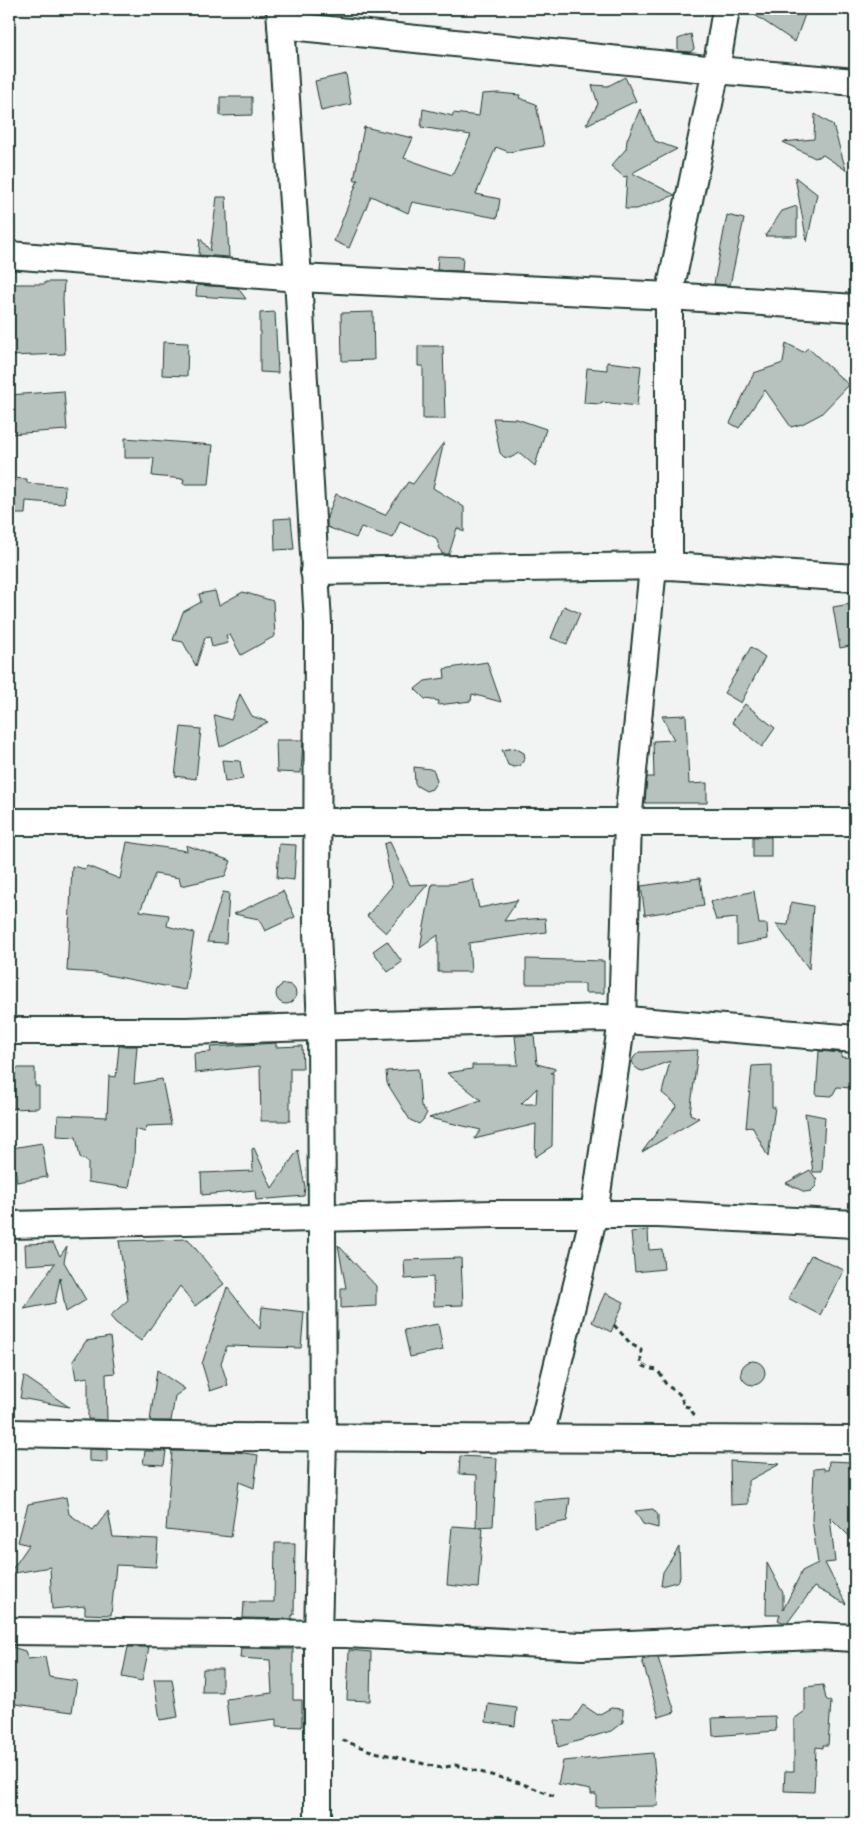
<svg xmlns="http://www.w3.org/2000/svg" width="864" height="1832" font-family="Itim,sans-serif">
  <rect width="100%" height="100%" fill="#f2f3f3"/>
  <filter id="ink" filterUnits="userSpaceOnUse"><feTurbulence type="fractalNoise" baseFrequency=".02" numOctaves="2"/><feDisplacementMap in="SourceGraphic" scale="10" xChannelSelector="R" yChannelSelector="G"/><feConvolveMatrix kernelMatrix="1 2 1 2 8 2 1 2 1" color-interpolation-filters="sRGB"/></filter>
  <g filter="url(#ink)">
    <g fill="#b7c1bd" stroke="#1f3d34" fill-rule="evenodd">
      <path d="M746 9H807L795 42Z"/>
      <path d="M691 34 694 49 690 52 678 51V39Z"/>
      <path d="M346 74 351 104 321 111 315 81Z"/>
      <path d="M625 77 636 101 586 125 598 104 592 85 608 86Z"/>
      <path d="M498 93 520 95 519 98 536 104 544 146 509 152 496 147 476 194 500 199 497 218 412 202 408 213 371 196 349 248 334 241 358 180H354L364 127 413 138 404 158 452 175 471 135 421 127 423 109 453 116V113L479 116 482 94Z"/>
      <path d="M220 97H252V115L220 116Z"/>
      <path d="M640 109 655 141 677 149 632 173 675 195 637 209H625L627 176 624 177 611 166 626 149 627 140Z"/>
      <path d="M815 114 833 125 846 170 823 155 815 158 783 142 814 139Z"/>
      <path d="M795 177 817 194 807 242Z"/>
      <path d="M217 197H226L229 257 199 255 200 238 210 251Z"/>
      <path d="M797 206V236H765L782 211Z"/>
      <path d="M727 215 744 219 730 285 714 284Z"/>
      <path d="M438 256 463 257 462 271 437 270Z"/>
      <path d="M45 282H64L63 299 65 354 9 356V284H45Z"/>
      <path d="M197 285 238 288 246 299 196 296Z"/>
      <path d="M275 312 278 373 260 372V313Z"/>
      <path d="M373 312 374 360 342 361 341 313Z"/>
      <path d="M163 342 188 343 187 376 162 375Z"/>
      <path d="M786 343 803 352 808 348 849 385 821 414 802 424 791 427 765 390 739 428 730 423 754 373 783 363Z"/>
      <path d="M418 346H443L445 419H423V366H418Z"/>
      <path d="M607 362 641 366 637 406 601 402V404L584 403 587 368 607 370Z"/>
      <path d="M64 391 67 430 9 434V395Z"/>
      <path d="M493 418 517 419 546 429 535 466 520 453 510 458 504 457 500 453Z"/>
      <path d="M125 438 213 445 209 484H183L184 479 152 476 154 458H125Z"/>
      <path d="M444 442 433 488 464 507V532L457 528 449 554H442L436 538 400 521 393 538 361 527 356 538 327 527V517L336 494 385 515 408 482 413 484Z"/>
      <path d="M9 478 27 479V483L65 486 64 504 26 501 25 514H9Z"/>
      <path d="M291 518 294 549 275 550 274 519Z"/>
      <path d="M215 591 219 605 243 592 273 601 275 636 241 655 230 635H226L228 643 212 647 210 637 205 638 196 666 183 642 173 640 183 612 201 602 199 594Z"/>
      <path d="M850 604 851 611 855 610V645L840 648 833 607Z"/>
      <path d="M564 606 580 613 567 644 551 638Z"/>
      <path d="M751 647 765 657 741 703 724 693Z"/>
      <path d="M487 662 501 702 472 694 471 701 438 705 439 701 425 699 415 689 425 681 445 678 444 669Z"/>
      <path d="M240 694 252 716 268 722 220 747 214 715 231 720Z"/>
      <path d="M745 704 775 728 762 747 732 722Z"/>
      <path d="M686 715 689 784 707 783V803H645L647 777H654L653 741 674 740 662 716Z"/>
      <path d="M181 727 201 729 196 779 175 776Z"/>
      <path d="M276 740H303L301 773 277 772Z"/>
      <path d="M515 748 524 753 525 758 520 766 514 767 508 765 502 750Z"/>
      <path d="M222 760 240 761 243 779 225 782Z"/>
      <path d="M414 767 430 769 434 771 437 781 432 789 426 791 417 786 415 783Z"/>
      <rect x="753" y="837" width="18" height="20"/>
      <path d="M127 842 187 851 186 845 231 861 225 876 181 886 179 878 155 874 140 911 169 915 167 926 194 933 185 990 97 973 67 971 72 866 85 869 87 866 120 879Z"/>
      <path d="M390 842 410 885 428 884 386 933 367 916 392 886 384 844Z"/>
      <path d="M279 844 296 845 294 880 277 878Z"/>
      <path d="M700 878 704 906 645 915 641 886Z"/>
      <path d="M473 880 479 908 518 900 504 921 545 918 546 932 469 943 471 972H438V935L420 948 432 884H451Z"/>
      <path d="M283 891 295 917 265 931 259 919 234 914Z"/>
      <path d="M754 891 759 924H767L768 939 737 945V918L716 920 710 902Z"/>
      <path d="M223 892 229 893 226 943 207 942Z"/>
      <path d="M791 902 813 906 809 969 776 924 788 925Z"/>
      <path d="M387 941 402 962 388 972 373 951Z"/>
      <path d="M526 959 604 961V993H585V984H526Z"/>
      <circle cx="286" cy="994" r="10"/>
      <path d="M534 1035 537 1064 556 1069 551 1073H553L552 1146 535 1157 536 1124 474 1139 481 1130 429 1118 481 1100 447 1073 472 1069V1065H518L515 1036ZM537 1088 536 1104H521Z"/>
      <path d="M276 1043V1047L302 1046 303 1068H290V1121H261L260 1066 195 1073 194 1053 211 1052 210 1047Z"/>
      <path d="M119 1046H137L134 1084 162 1079 171 1125 147 1126 145 1132 135 1129 134 1158 129 1188 88 1182V1162L80 1157 76 1137 57 1136 58 1115 107 1117 109 1076 116 1077Z"/>
      <path d="M698 1050 690 1114 699 1118 642 1152 677 1105 662 1093 670 1061 643 1071 639 1070 634 1066 632 1061 634 1057 639 1052H643Z"/>
      <path d="M819 1051 842 1053 841 1057 854 1058 851 1088 837 1087 832 1096 816 1095Z"/>
      <path d="M772 1065V1107H775L768 1157 752 1126 746 1128 752 1066Z"/>
      <path d="M9 1068H35V1086H39V1108L9 1109Z"/>
      <path d="M418 1069 421 1106 427 1113 423 1120 419 1124 410 1120 387 1083 386 1071Z"/>
      <path d="M805 1113 825 1117 822 1172H813Z"/>
      <path d="M42 1143 47 1177 17 1182 12 1148Z"/>
      <path d="M254 1148 272 1188 298 1150 305 1187 304 1196 256 1200 255 1190 202 1195 201 1173 253 1171 252 1149Z"/>
      <path d="M810 1170 817 1180 816 1186 811 1191 805 1192 786 1183Z"/>
      <path d="M648 1230 649 1250 662 1249 664 1269 635 1272 631 1232Z"/>
      <path d="M188 1239 224 1284 195 1306 180 1286 141 1341 116 1323 110 1316 128 1300 119 1241Z"/>
      <path d="M53 1243 60 1256 67 1246 64 1262 86 1300 66 1312 60 1278 55 1303 24 1309 55 1263 26 1265 25 1244Z"/>
      <path d="M338 1245 376 1286V1306L341 1308V1288H346Z"/>
      <path d="M811 1255 844 1270 820 1315 788 1298Z"/>
      <path d="M461 1258 463 1305 434 1306 433 1277 405 1279 404 1260Z"/>
      <path d="M227 1287 260 1329 262 1307 304 1312 301 1348 227 1346 221 1363 228 1385 210 1391 202 1364Z"/>
      <path d="M605 1293 624 1302 611 1332 592 1322Z"/>
      <path d="M438 1324 443 1350 410 1357 404 1330Z"/>
      <path d="M110 1337 115 1373 106 1374 107 1420 88 1419V1377L76 1379 73 1361 86 1341Z"/>
      <circle cx="753" cy="1373" r="12"/>
      <path d="M157 1370 185 1389 175 1396 171 1421H150Z"/>
      <path d="M24 1376 69 1407 20 1398Z"/>
      <path d="M89 1449 107 1450V1462L89 1461Z"/>
      <path d="M145 1451H166L164 1465 143 1464Z"/>
      <path d="M172 1451 236 1452 258 1455 254 1488 239 1482 231 1537 166 1530Z"/>
      <path d="M460 1456 497 1458 493 1526 476 1527 477 1475 459 1474Z"/>
      <path d="M730 1461 780 1464 748 1481V1504L731 1505Z"/>
      <path d="M829 1461 852 1462V1481H855V1542L830 1517 835 1562 825 1563 846 1604 814 1587 788 1622H782L778 1620 780 1615H766L767 1563 783 1593V1610L802 1571 818 1563 812 1520 814 1469 824 1468V1470H828Z"/>
      <path d="M66 1497 69 1514 93 1531 108 1511 113 1537 158 1539 156 1567 116 1565 111 1615 85 1614V1606L52 1609 50 1567 9 1574 29 1545 18 1542 28 1504Z"/>
      <path d="M570 1498 567 1521 534 1528 533 1501Z"/>
      <path d="M653 1509 658 1515V1528L643 1524 635 1511Z"/>
      <path d="M452 1526 483 1528 478 1588 447 1585Z"/>
      <path d="M275 1543H295L294 1615H292V1619L243 1618 244 1602H274Z"/>
      <path d="M679 1547 680 1576 679 1580 676 1582 661 1586 663 1572Z"/>
      <path d="M9 1646 25 1651 28 1659 45 1657 49 1677 77 1681 72 1712 9 1703Z"/>
      <path d="M128 1647H149L142 1681 122 1677Z"/>
      <path d="M241 1648 293 1649V1700H302V1727L276 1726V1719L229 1725 226 1699 272 1693 270 1660 240 1658Z"/>
      <path d="M349 1650 371 1652 370 1701 347 1700Z"/>
      <path d="M651 1658H658L675 1712 659 1717 642 1660Z"/>
      <path d="M203 1669H222V1692H202Z"/>
      <path d="M154 1679H172L178 1717 160 1720Z"/>
      <path d="M823 1685 826 1699 831 1702 828 1745H823V1748L816 1747 814 1792 784 1791 785 1771H794V1719L805 1711V1687Z"/>
      <path d="M488 1704 517 1708 515 1726 486 1722Z"/>
      <path d="M583 1705 598 1715 611 1708 623 1709V1722L611 1731 558 1747 555 1720 572 1721Z"/>
      <path d="M775 1716 776 1731 713 1736 712 1718Z"/>
      <path d="M653 1753 658 1806 596 1807V1794H591V1790L558 1784 563 1761Z"/>
    </g>
    <g fill="none" stroke-linecap="round" stroke-linejoin="round">
      <g stroke="#1f3d34" stroke-width="30">
        <g id="street">
          <path d="M280 9 298 278 318 623 317 932 321 1026 323 1438 318 1634V1823"/>
          <path d="M726 9 716 70 855 82"/>
          <path d="M281 25 716 70 669 296V566"/>
          <path d="M9 255 298 278 669 296 855 308"/>
          <path d="M314 571 669 566 855 578"/>
          <path d="M9 822H855"/>
          <path d="M9 1031H186L603 1018 855 1039"/>
          <path d="M9 1225 494 1214H658L855 1224"/>
          <path d="M9 1433 223 1437 855 1440"/>
          <path d="M540 1438 594 1214 622 1020 628 822 653 567"/>
          <path d="M9 1631 346 1634 582 1646 817 1636 855 1638"/>
        </g>
      </g>
      <g stroke="#1f3d34" stroke-width="3" stroke-dasharray="5 4" stroke-linecap="butt">
        <path d="M614 1325 631 1344 641 1350V1365L651 1369 657 1370C661 1374 663 1380 666 1384 675 1393 682 1390 683 1406L689 1407 695 1416"/>
        <path d="M342 1740 371 1751 441 1768 455 1765 520 1783 557 1797"/>
      </g>
      <use href="#street" stroke="#fff" stroke-width="26"/>
    </g>
  </g>
  <rect width="864" height="1832" fill="none" stroke="#fff" stroke-width="30"/>
  <rect x="15" y="15" width="834" height="1802" fill="none" stroke="#1f3d34" stroke-width="2" filter="url(#ink)"/>
</svg>
